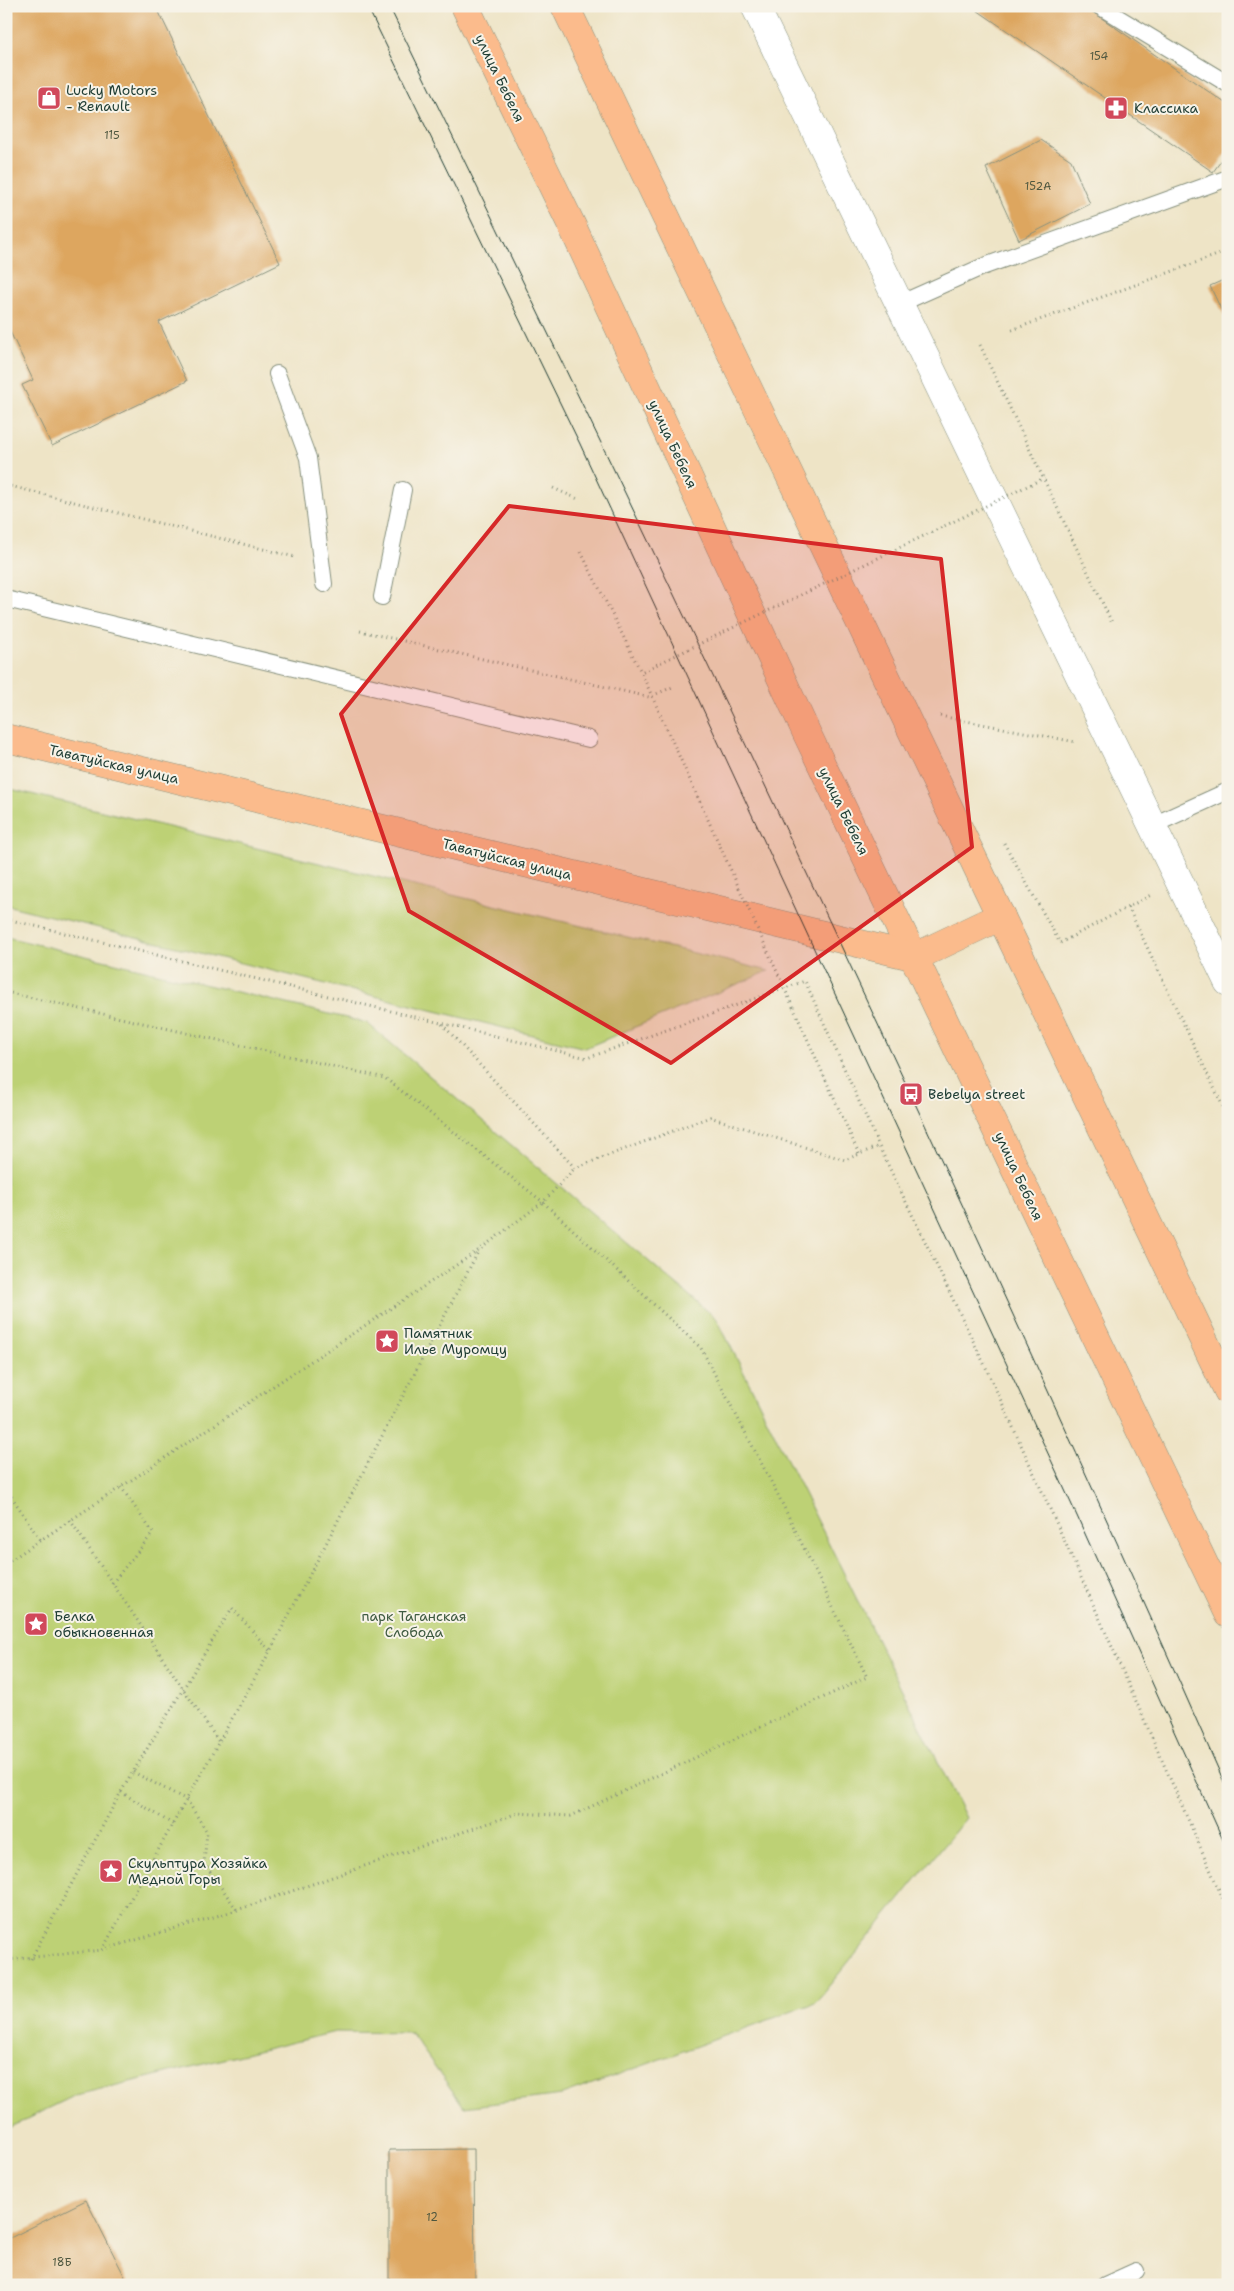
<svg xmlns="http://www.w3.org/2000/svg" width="1234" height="2291" font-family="'Shantell Sans',sans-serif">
  <rect width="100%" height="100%" fill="#f7f3e8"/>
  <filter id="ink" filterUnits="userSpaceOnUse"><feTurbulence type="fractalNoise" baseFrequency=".02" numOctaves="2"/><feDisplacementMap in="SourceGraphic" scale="10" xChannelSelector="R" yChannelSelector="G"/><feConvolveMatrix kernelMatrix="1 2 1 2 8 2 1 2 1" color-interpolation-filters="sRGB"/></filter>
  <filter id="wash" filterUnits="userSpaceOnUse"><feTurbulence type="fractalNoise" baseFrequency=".0096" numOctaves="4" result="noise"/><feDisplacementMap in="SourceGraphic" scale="20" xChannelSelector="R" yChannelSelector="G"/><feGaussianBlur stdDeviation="1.12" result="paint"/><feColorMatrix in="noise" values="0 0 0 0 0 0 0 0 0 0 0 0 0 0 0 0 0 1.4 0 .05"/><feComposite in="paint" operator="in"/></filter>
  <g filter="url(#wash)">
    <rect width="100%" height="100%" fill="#eee4c6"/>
    <g fill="#bdd175" stroke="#6e8754">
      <path d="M6 788 769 971 585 1048 6 905Z"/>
      <path d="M6 937 367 1023 717 1319 966 1818 815 2003 562 2095 464 2107 411 2033 335 2032 76 2095 6 2129Z"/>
    </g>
    <g id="blocks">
      <g fill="#dda65f">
        <path d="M6 6H156L280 263 159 322 187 381 52 446 22 385 33 380 6 323Z"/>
        <path d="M971 6H1084L1228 105V151L1213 172Z"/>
        <path d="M1041 140 1071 160 1090 204 1019 240 986 168Z"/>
        <path d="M1228 278V324L1210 286Z"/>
        <path d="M474 2149 475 2285H389V2150Z"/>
        <path d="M86 2200 129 2285H6V2240Z"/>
      </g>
    </g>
  </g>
  <g filter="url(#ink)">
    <use href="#blocks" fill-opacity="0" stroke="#86907d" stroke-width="1"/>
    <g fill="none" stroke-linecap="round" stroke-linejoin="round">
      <g stroke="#86907d" stroke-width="18">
        <g id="service">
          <path d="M1099 6 1228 84"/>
          <path d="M899 304 982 267 1228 178"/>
          <path d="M277 374 308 458 324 584"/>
          <path d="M382 597 403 490"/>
          <path d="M6 599 589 739"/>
          <path d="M1151 826 1228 791"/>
          <path d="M1105 2285 1136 2271"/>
        </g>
      </g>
      <g stroke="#86907d" stroke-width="29">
        <path id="minor" d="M755 6 1228 982"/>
      </g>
      <g stroke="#86907d" stroke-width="29">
        <g id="primary">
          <path d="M465 6 573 228 808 736 1228 1614"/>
          <path d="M565 6 1228 1391"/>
          <path d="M6 738 915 957 1001 916"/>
        </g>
      </g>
      <g stroke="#86907d" stroke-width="3" stroke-dasharray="1 4" stroke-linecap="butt">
        <path d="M1012 330 1228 251"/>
        <path d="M980 345 1113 625"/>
        <path d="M6 485 295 557"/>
        <path d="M553 488 578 499"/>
        <path d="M581 552 641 672"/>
        <path d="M360 631 649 697 675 686"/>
        <path d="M940 716 1076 742"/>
        <path d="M1004 843 1060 943 1151 895"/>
        <path d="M1128 907 1228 1117"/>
        <path d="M6 919 587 1058 805 981 879 1146"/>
        <path d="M6 992 385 1078 543 1202 701 1348 777 1493 867 1677 571 1816 518 1813 237 1910 102 1950 6 1960"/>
        <path d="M793 1007 859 1154"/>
        <path d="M442 1024 575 1168 710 1117 845 1160 879 1146 988 1372 1098 1615 1228 1910"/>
        <path d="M6 1488 40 1540"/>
        <path d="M70 1520 219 1742"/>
        <path d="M6 1563 479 1250 543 1202 575 1168"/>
        <path d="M112 1583 153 1533 121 1487"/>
        <path d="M133 1772 187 1800 207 1832 204 1863 237 1910"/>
        <path d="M121 1792 174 1825"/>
        <path d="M102 1950 270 1651 479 1250"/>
        <path d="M31 1959 121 1792 232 1608 270 1651"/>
      </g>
      <use href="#service" stroke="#fff" stroke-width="16"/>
      <use href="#minor" stroke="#fff" stroke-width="28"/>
      <use href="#primary" stroke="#fbbb8c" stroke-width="28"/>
      <g stroke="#1f3d34" stroke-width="1">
        <path d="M367 6 580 444 1077 1516 1228 1851"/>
        <path d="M389 6C677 597 962 1189 1228 1791"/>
      </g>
      <path stroke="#86907d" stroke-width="3" stroke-dasharray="1 4" stroke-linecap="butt" d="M793 1007 641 672 1044 478"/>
    </g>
  </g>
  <path fill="#d62828" fill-opacity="0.2" stroke="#d62828" stroke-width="4" stroke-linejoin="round" d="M509 506 941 559 972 847 671 1063 409 911 341 714Z"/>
  <defs>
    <g id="shop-square" transform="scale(1.25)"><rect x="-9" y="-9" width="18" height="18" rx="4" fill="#d1495b" stroke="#f7f3e8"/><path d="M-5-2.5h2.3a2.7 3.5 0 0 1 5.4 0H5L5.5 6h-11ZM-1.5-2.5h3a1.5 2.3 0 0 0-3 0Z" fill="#fff"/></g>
    <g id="pharmacy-square" transform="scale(1.25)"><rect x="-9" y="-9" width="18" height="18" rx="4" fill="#d1495b" stroke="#f7f3e8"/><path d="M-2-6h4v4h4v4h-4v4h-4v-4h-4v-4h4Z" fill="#fff"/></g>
    <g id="bus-square" transform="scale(1.25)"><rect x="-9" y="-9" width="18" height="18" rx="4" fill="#d1495b" stroke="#f7f3e8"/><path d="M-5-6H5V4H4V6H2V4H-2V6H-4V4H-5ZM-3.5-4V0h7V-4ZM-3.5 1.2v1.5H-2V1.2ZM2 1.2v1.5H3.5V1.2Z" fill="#fff"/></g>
    <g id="sight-square" transform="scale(1.25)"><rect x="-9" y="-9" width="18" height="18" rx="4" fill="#d1495b" stroke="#f7f3e8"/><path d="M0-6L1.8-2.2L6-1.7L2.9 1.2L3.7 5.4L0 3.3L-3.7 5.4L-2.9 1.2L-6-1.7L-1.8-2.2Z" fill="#fff"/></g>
  </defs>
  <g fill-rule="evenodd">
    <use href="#shop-square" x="49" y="98"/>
    <use href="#pharmacy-square" x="1116" y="108"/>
    <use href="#bus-square" x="911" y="1094"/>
    <use href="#sight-square" x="387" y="1341"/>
    <use href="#sight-square" x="36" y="1624"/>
    <use href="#sight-square" x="111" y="1871"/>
  </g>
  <g text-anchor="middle" stroke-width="4" stroke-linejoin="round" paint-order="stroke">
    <g font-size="11" fill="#4e573f">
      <text x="1099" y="60">154</text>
      <text x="112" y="139">115</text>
      <text x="1038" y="190">152А</text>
      <text x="432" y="2221">12</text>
      <text x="62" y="2266">18Б</text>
    </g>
    <g font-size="14" fill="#1f3d34" stroke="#f7f3e8">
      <text transform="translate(500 78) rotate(64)" y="5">улица Бебеля</text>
      <text transform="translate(673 444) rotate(65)" y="5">улица Бебеля</text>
      <text transform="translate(114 764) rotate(13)" y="5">Таватуйская улица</text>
      <text transform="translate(844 811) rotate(64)" y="5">улица Бебеля</text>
      <text transform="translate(507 859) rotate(14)" y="5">Таватуйская улица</text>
      <text transform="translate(1019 1176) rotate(65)" y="5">улица Бебеля</text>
    </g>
    <g font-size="14" fill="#1f3d34" stroke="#f7f3e8" text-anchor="start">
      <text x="66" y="95">Lucky Motors<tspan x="66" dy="16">- Renault</tspan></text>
      <text x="1134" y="113">Классика</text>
      <text x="928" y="1099">Bebelya street</text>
      <text x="404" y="1338">Памятник<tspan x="404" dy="16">Илье Муромцу</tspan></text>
      <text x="54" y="1621">Белка<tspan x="54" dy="16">обыкновенная</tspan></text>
      <text x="128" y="1868">Скульптура Хозяйка<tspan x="128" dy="16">Медной Горы</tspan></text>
    </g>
    <g font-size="14" fill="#3f5b41" stroke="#f7f3e8">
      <text x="414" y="1621">парк Таганская<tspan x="414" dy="16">Слобода</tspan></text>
    </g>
  </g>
  <rect width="1234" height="2291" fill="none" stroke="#f7f3e8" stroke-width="25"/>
</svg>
